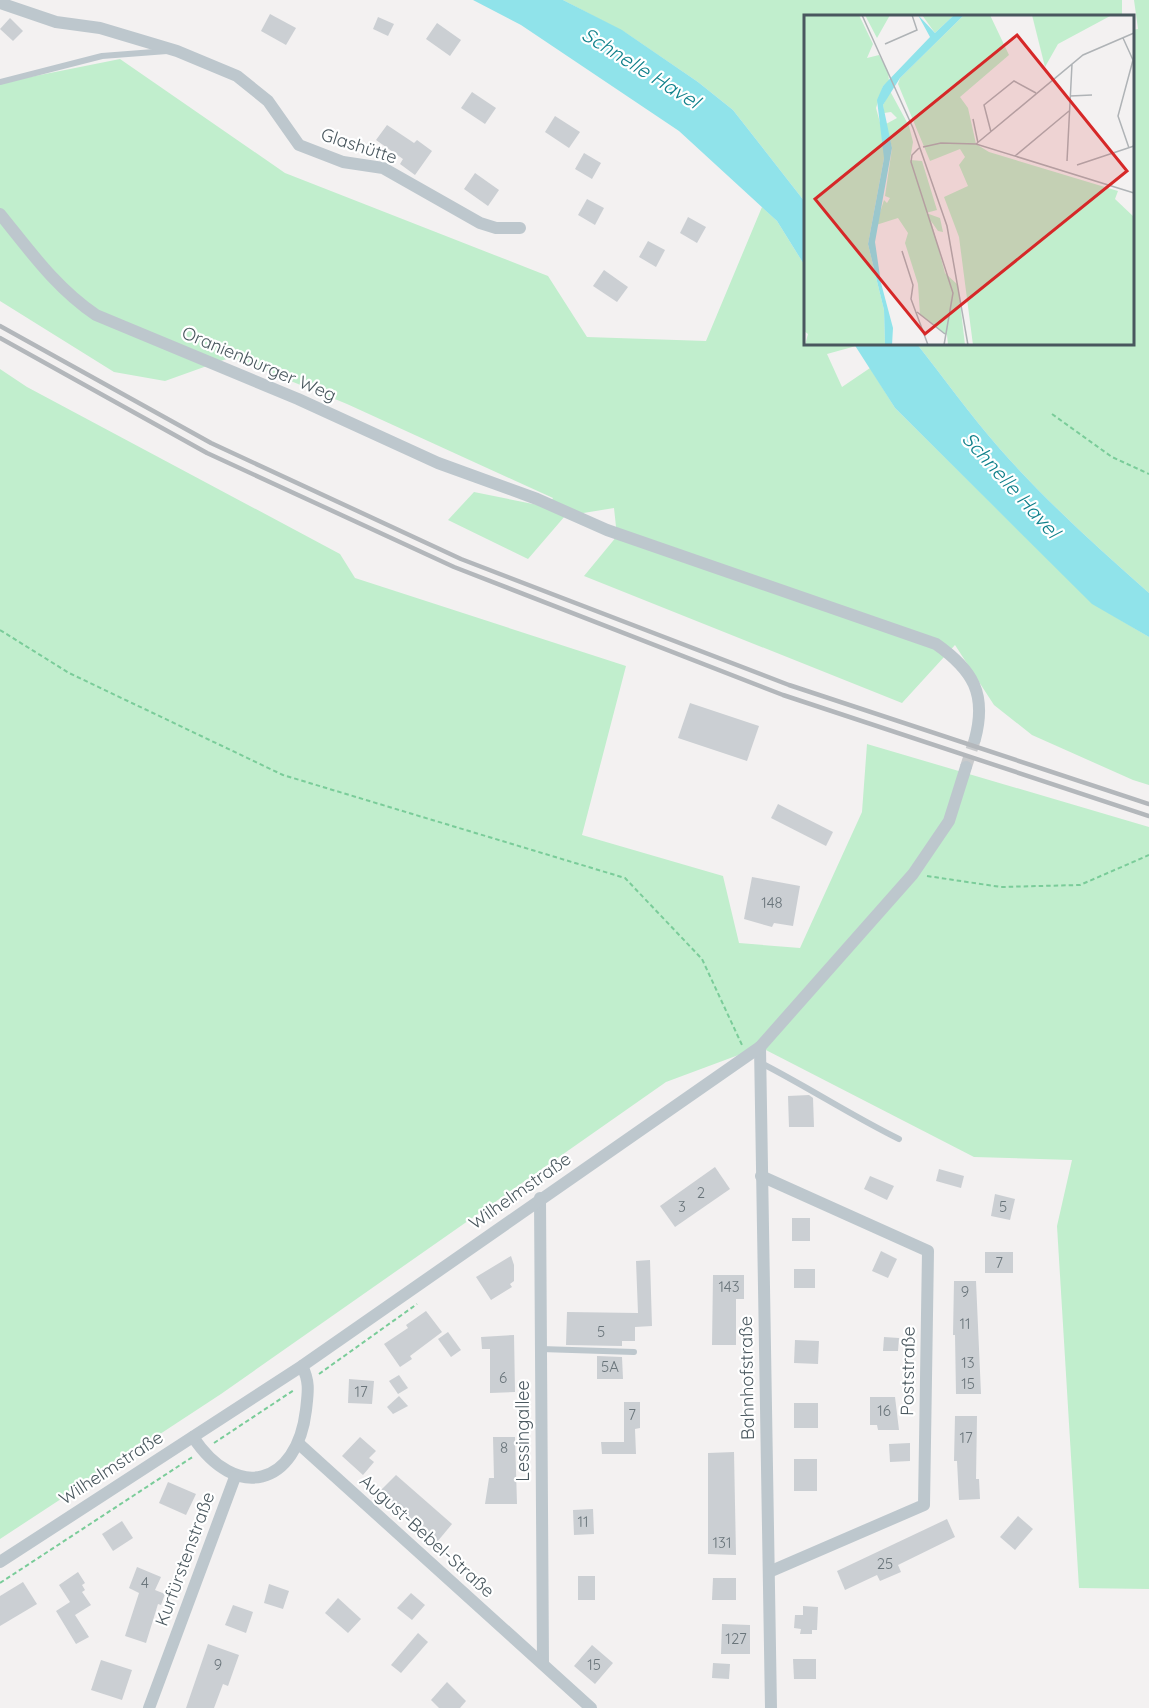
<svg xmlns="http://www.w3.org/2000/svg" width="1149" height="1708" font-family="Quicksand,sans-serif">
  <rect width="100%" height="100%" fill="#f3f1f1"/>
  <g fill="#c1eecd">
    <path d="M563 0H1122V16H806L805 202 733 110 698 82 626 33Z"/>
    <path d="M1134 0H1149V593C1097 547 1046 501 1000 449 970 415 944 378 917 344H1132V30L1138 29Z"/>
    <path d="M120 59 285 173 548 276 587 337 706 341 762 207 777 221 805 266 806 344H854L856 346 827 354 842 387 870 368 895 408 1092 603 1149 637V785L1133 780 1032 735 994 705 955 645 902 703 584 576 617 536 614 508 565 516 528 559 448 520 474 492 548 507 553 498 347 404 232 357 165 381 114 372 0 301V83Z"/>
    <path d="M0 369 27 387 340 554 355 578 626 666 582 835 723 876 739 943 800 948 862 812 867 744 1149 827V1589L1079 1588 1057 1226 1072 1160 974 1157 760 1047 666 1082 221 1394 0 1539Z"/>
  </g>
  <g fill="#90e3ea">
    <path d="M473 0H563L622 30 698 82 733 110 805 202V266L777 221 679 131 521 25Z"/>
    <path d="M854 344H917C944 378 970 415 1000 449 1046 501 1097 547 1149 593V637L1092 604 895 408Z"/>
  </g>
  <g fill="#cbcfd3">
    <path d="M270 14 296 28 286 45 261 31Z"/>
    <path d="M378 17 394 24 388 36 373 29Z"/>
    <path d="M10 18 23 31 13 41 0 29Z"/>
    <path d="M437 23 461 40 450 56 426 39Z"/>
    <path d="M472 92 496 108 485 124 461 108Z"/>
    <path d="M555 116 580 132 569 148 545 132Z"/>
    <path d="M387 125 414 143 417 140 432 151 415 175 400 164 403 159 376 140Z"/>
    <path d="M584 153 601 163 592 179 575 169Z"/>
    <path d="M475 173 499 190 488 206 464 189Z"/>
    <path d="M587 199 604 208 595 225 578 215Z"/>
    <path d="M688 217 706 227 697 243 680 233Z"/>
    <path d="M648 241 665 250 656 267 639 257Z"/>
    <path d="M604 270 628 287 617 302 593 286Z"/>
    <path d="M690 703 759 726 747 761 678 738Z"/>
    <path d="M778 804 833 832 826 846 771 818Z"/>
    <path d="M752 877 800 886 793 926 774 923 772 927 744 919Z"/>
    <path d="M809 1095 813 1098 814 1127H789L788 1096Z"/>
    <path d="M715 1167 730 1189 675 1227 660 1206Z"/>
    <path d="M939 1169 964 1176 961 1188 936 1181Z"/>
    <path d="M870 1176 894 1186 887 1200 864 1189Z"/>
    <path d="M995 1194 1015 1199 1010 1220 991 1216Z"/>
    <rect x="792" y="1218" width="18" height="23"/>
    <path d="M881 1251 897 1259 888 1278 872 1271Z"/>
    <rect x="985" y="1252" width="28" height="21"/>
    <path d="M511 1256 514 1265V1281L510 1284 512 1287 491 1300 476 1277Z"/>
    <path d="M650 1260 652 1326 635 1327V1341H622V1346L566 1345 567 1312 638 1313 636 1261Z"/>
    <rect x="794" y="1269" width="21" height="19"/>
    <path d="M713 1275H744V1299H736V1345H712Z"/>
    <path d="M954 1281H976L981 1394H956L955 1335H953Z"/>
    <path d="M426 1311 442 1332 410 1356 412 1359 400 1367 384 1344 408 1328 406 1325Z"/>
    <path d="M448 1332 461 1350 451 1357 438 1339Z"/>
    <path d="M514 1335 515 1392 490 1393V1349H482L481 1337Z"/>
    <path d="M884 1337 899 1338 898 1351H883Z"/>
    <path d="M795 1340 819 1341 818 1364 794 1363Z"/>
    <path d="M597 1356 622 1357 623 1379H597Z"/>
    <path d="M399 1375 408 1388 398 1394 389 1381Z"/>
    <path d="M349 1379 374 1381 372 1404 348 1403Z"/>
    <path d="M399 1396 408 1406 393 1414 387 1407Z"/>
    <path d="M870 1397H895L899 1430H878L877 1425H870Z"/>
    <path d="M624 1402H640V1428L635 1429 636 1454H602L601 1442H624Z"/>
    <rect x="794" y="1403" width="24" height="25"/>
    <path d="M955 1416H977L976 1479H979L980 1499 959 1500 957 1461H954Z"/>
    <path d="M360 1437 376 1451 369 1458 374 1462 363 1475 342 1456Z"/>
    <path d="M493 1437H515L517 1504H485L489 1478H494Z"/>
    <path d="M910 1443V1461L890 1462 889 1444Z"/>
    <path d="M734 1452 736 1555 708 1554V1453Z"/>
    <rect x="794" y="1459" width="23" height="32"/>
    <path d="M396 1475 452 1524 437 1542 380 1491Z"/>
    <path d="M168 1482 196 1494 186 1515 159 1503Z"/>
    <path d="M593 1509 594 1534 574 1535 573 1510Z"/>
    <path d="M1018 1516 1033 1529 1015 1550 1000 1537Z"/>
    <path d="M947 1519 955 1537 898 1565 901 1572 880 1581 877 1575 845 1590 837 1571Z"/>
    <path d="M122 1521 133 1538 113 1551 102 1534Z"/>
    <path d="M137 1567 161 1577 155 1590 165 1594 161 1605 158 1604 146 1643 125 1636 139 1593 129 1588Z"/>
    <path d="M78 1572 85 1583 82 1585 85 1590 82 1592 91 1605 75 1615 89 1637 76 1644 56 1611 70 1602 59 1585Z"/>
    <rect x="578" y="1576" width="17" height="24"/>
    <path d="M713 1578H736V1600H712Z"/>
    <path d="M23 1582 37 1604 0 1626V1596Z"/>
    <path d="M269 1584 289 1591 283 1609 264 1603Z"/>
    <path d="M411 1593 425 1605 412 1620 397 1608Z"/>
    <path d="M338 1598 361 1619 348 1633 325 1613Z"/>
    <path d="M233 1605 253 1612 246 1633 225 1625Z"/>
    <path d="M803 1606 818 1607 817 1630H812V1634H800L801 1629 794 1628 795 1615H803Z"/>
    <path d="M722 1624 750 1625V1654H721Z"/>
    <path d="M418 1633 428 1642 401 1673 391 1665Z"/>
    <path d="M208 1644 239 1655 228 1686 223 1684 214 1708H186Z"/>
    <path d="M592 1645 613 1663 595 1684 574 1666Z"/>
    <path d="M793 1659H816V1679H794Z"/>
    <path d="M101 1660 132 1670 122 1700 91 1690Z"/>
    <path d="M713 1663 730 1664 729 1679 712 1678Z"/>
    <path d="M447 1682 466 1701 460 1708H439L431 1700Z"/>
  </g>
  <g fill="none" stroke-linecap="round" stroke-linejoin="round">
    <path stroke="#c8cacc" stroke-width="12" stroke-dasharray="12 6" stroke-linecap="butt" d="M966 767 975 739"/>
    <g stroke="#7acc99" stroke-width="2" stroke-dasharray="4.5 3" stroke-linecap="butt">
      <path d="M1052 414 1112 457 1149 474"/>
      <path d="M0 630 69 673 283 775 625 878 702 959 742 1045"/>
      <path d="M927 876 1001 887 1080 885 1149 855"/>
      <path d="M319 1374 417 1304"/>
      <path d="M214 1443 294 1390"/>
      <path d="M0 1583 194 1456"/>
    </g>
    <g stroke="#bdc7cd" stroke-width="6">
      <path d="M0 82 102 56 167 51"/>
      <path d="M761 1063C808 1087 852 1116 899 1139"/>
      <path d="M541 1349 634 1352"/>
    </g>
    <g stroke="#bdc7cd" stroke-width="12">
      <path d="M0 3 56 22 100 28 177 51 237 76 268 101 299 145 343 162 383 168 480 223 496 228H520"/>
      <path d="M0 214C30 251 56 288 96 315L298 399 438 463 537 499 607 530 936 644C973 670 987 694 975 739"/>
      <path d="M760 1047 771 1708"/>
      <path d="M761 1176 928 1251 924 1505 769 1572"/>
      <path d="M540 1198 543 1664"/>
      <path d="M193 1437C236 1502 297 1486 306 1410 308 1392 310 1382 302 1366"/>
      <path d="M298 1443 591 1708"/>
      <path d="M0 1562 302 1366 760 1047 913 874 949 821 966 767"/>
      <path d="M149 1708 235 1477"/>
    </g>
    <g stroke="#b3b7bb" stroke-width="4.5">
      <path d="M0 326 211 443 461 559 789 685 1149 804"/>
      <path d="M0 338 207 453 454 567 783 695 1149 816"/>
    </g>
  </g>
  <g text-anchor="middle" stroke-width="4.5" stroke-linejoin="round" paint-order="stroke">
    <g font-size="15" fill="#6a757b">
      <text x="772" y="908">148</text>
      <text x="701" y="1198">2</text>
      <text x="682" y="1212">3</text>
      <text x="1003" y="1212">5</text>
      <text x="999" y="1268">7</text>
      <text x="729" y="1292">143</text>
      <text x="965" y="1297">9</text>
      <text x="965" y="1329">11</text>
      <text x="601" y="1337">5</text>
      <text x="968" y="1368">13</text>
      <text x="610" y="1372">5A</text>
      <text x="503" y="1383">6</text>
      <text x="968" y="1389">15</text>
      <text x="361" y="1397">17</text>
      <text x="884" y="1416">16</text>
      <text x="632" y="1420">7</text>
      <text x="966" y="1443">17</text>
      <text x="504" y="1453">8</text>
      <text x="583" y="1527">11</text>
      <text x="722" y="1548">131</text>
      <text x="885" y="1569">25</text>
      <text x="145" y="1588">4</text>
      <text x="736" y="1644">127</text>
      <text x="218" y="1670">9</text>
      <text x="594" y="1670">15</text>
    </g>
    <g font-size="18" fill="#49575e" stroke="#fff">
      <text transform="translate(359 146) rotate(18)" y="6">Glashütte</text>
      <text transform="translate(259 364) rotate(23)" y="6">Oranienburger Weg</text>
      <text transform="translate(520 1191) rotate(-35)" y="6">Wilhelmstraße</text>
      <text transform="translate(908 1371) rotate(-89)" y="6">Poststraße</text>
      <text transform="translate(747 1378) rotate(-91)" y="6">Bahnhofstraße</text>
      <text transform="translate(523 1431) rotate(-90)" y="6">Lessingallee</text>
      <text transform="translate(111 1468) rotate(-33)" y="6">Wilhelmstraße</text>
      <text transform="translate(427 1536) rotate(42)" y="6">August-Bebel-Straße</text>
      <text transform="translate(185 1559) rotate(-70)" y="6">Kurfürstenstraße</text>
    </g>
    <g font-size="20" font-style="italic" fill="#11818b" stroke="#fff">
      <text transform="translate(641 68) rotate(32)" y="7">Schnelle Havel</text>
      <text transform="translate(1011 485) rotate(48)" y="7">Schnelle Havel</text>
    </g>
  </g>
  <g transform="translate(804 15)">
    <rect width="330" height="330" fill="#f3f1f1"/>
    <path d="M0 0H55L69 29 63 43 75 40 84 56 85 66 79 71 72 93 81 126 80 143 64 229 80 295 81 330H1L4 319 0 316ZM61 0H86L73 23ZM118 0H150L131 18ZM160 0H186L205 40 156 82 164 93 172 129 185 137 314 176 311 184 330 202V330H169L155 222 140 182 164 171 155 150 161 142 156 134 126 146 94 69 96 63ZM228 0H308L254 29 241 52ZM86 76 105 111 109 127 106 145 118 146 133 195 122 198 136 203 139 217 134 216 127 206 141 258 154 270 161 330H144L143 320 116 300 114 269 101 228 104 218 94 203 72 210 80 185 83 188 86 183 81 181 88 133 82 109 93 103 87 97 80 98 79 90Z" fill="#c1eecd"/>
    <path d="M114 0 131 18 150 0H160L96 63 79 90 88 133 71 227 77 268 89 313 88 330H81L80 295 64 229 80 143 73 85 79 71 126 22Z" fill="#90e3ea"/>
    <path fill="none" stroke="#afb3b6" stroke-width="1.5" d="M58 0 109 113 143 211 164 330M319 23 329 45 314 101 325 133M81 29 113 15 108 0M266 81 288 80M169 104 174 128M187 117 180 90 210 66 232 78M172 129 279 40 330 18M119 132 137 128 172 129 330 178M115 133 108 140 107 147 149 278 140 330M211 141 265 96M263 146 268 49M273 150 330 131M98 236 109 270 107 284 124 330M113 297 141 319"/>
    <path fill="#d62828" fill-opacity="0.15" stroke="#d62828" stroke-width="3" d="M213 20 323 156 121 319 11 184Z"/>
    <rect width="330" height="330" fill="none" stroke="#49575e" stroke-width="3"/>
  </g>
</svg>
